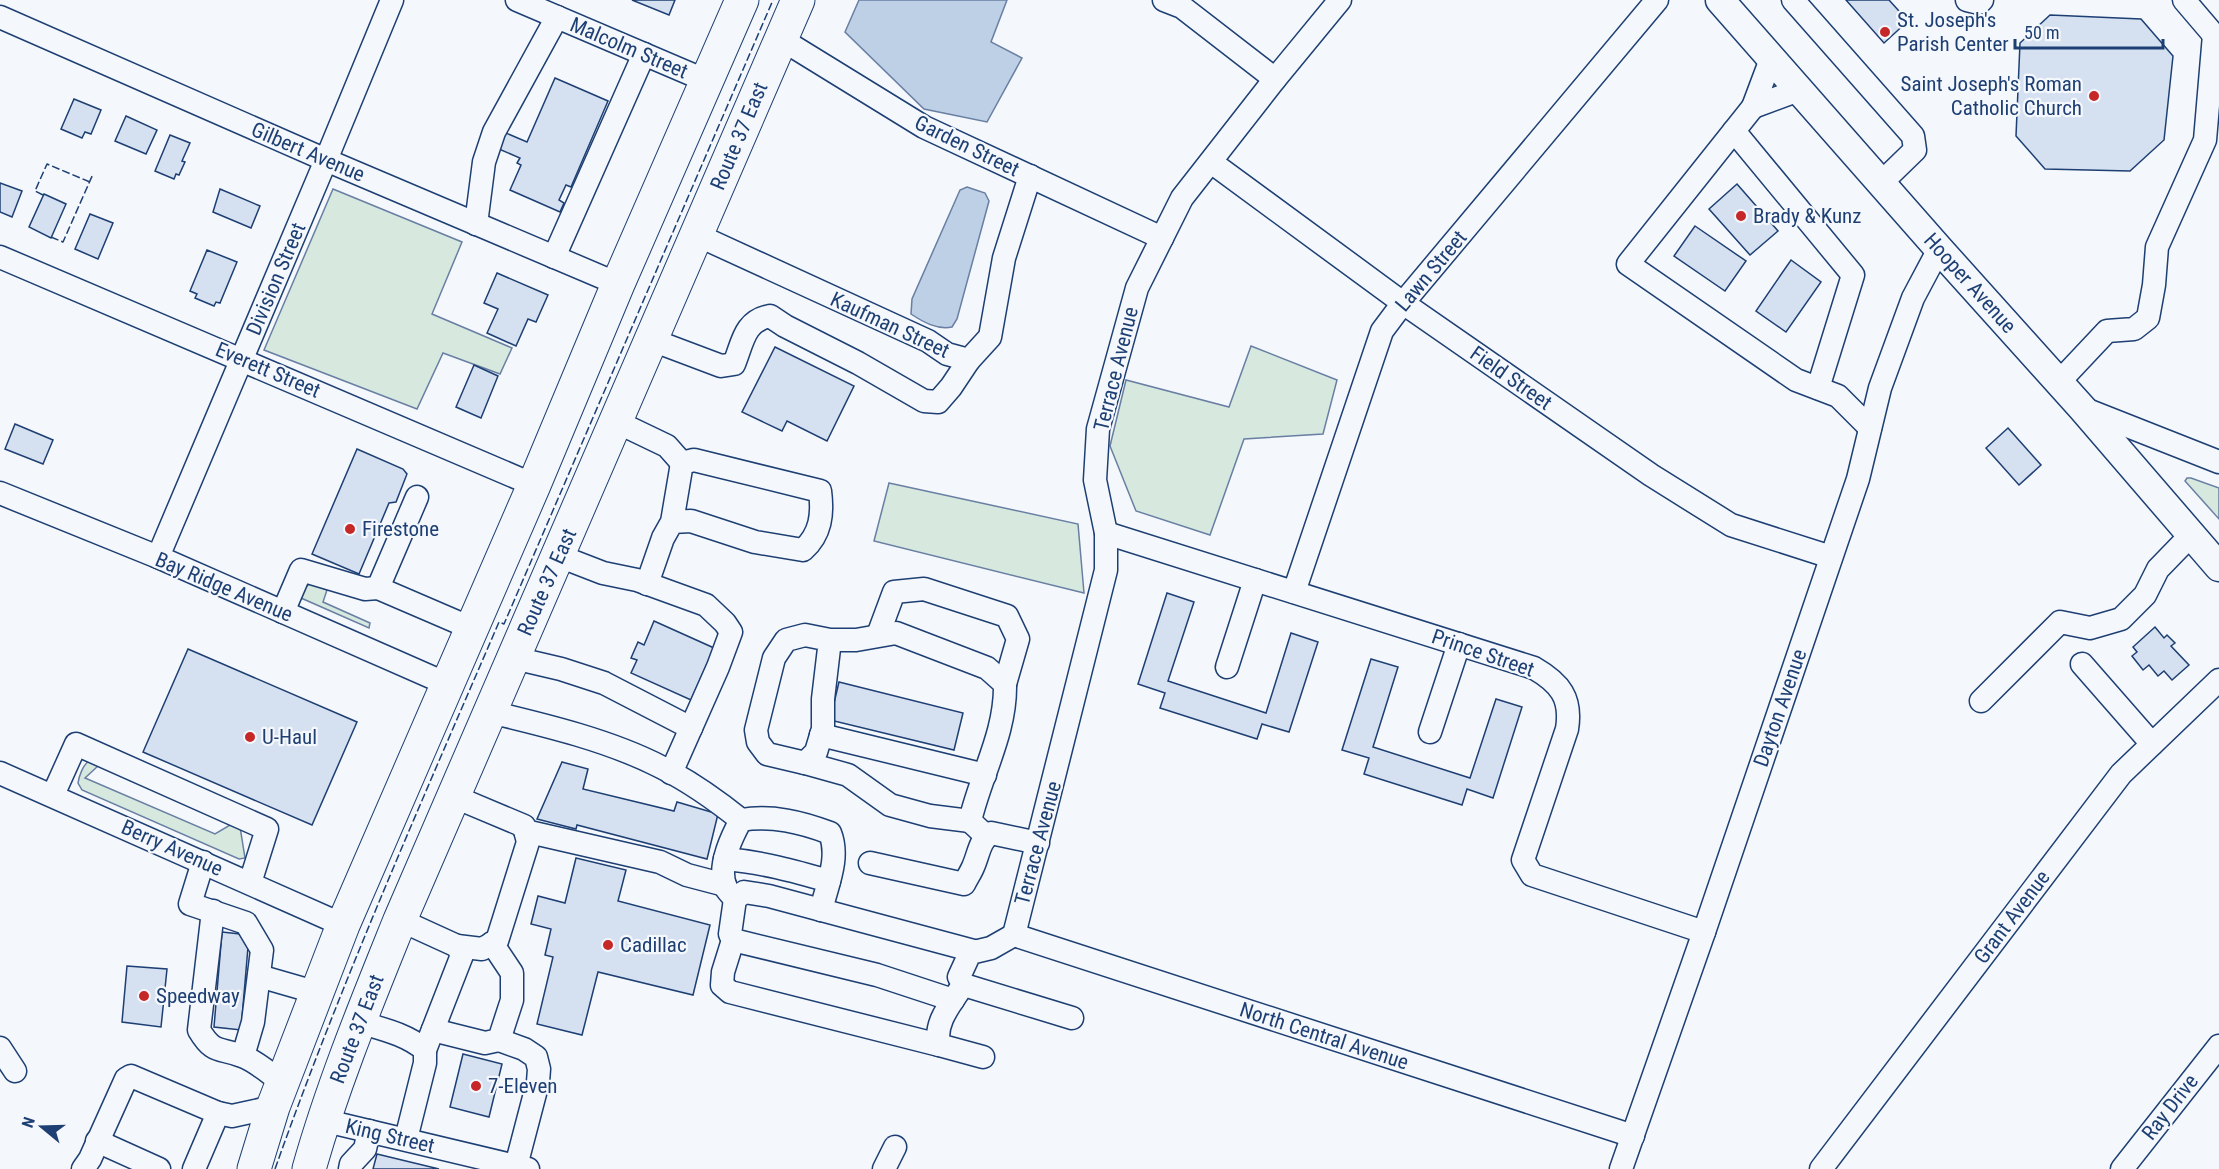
<svg xmlns="http://www.w3.org/2000/svg" width="2219" height="1169" font-family="'Roboto Condensed',sans-serif">
  <rect width="100%" height="100%" fill="#f4f7fb"/>
  <g fill="#d7e8df" stroke="#687fa3" stroke-width="1.5">
    <path d="M333 189 462 242 432 314 512 348 500 374 443 353 417 409 264 350Z"/>
    <path d="M1251 346 1337 380 1323 434 1244 439 1210 535 1136 511 1110 446 1126 380 1229 407Z"/>
    <path d="M2187 478H2191L2219 488V519L2185 481Z"/>
    <path d="M889 483 1078 524 1084 593 874 541Z"/>
    <path d="M310 583 327 590 323 602 370 623 369 628 301 598 305 588Z"/>
    <path d="M89 761 98 766 85 778 215 834 230 825 240 827 245 858 239 859 82 790 78 783C79 776 83 765 89 761Z"/>
  </g>
  <g fill="#bed0e5" stroke="#687fa3" stroke-width="1.5">
    <path d="M859 0H1007L991 42 1022 58 987 122 924 109 845 32Z"/>
    <path d="M967 187 985 193 989 201 957 319 952 327C937 330 923 322 911 314L912 299 960 190Z"/>
  </g>
  <g fill="#d5e0f0" stroke="#1d3f73" stroke-width="1.5">
    <path d="M632 0H675L669 15Z"/>
    <path d="M1846 0H1889L1908 21 1884 43Z"/>
    <path d="M2050 15 2141 19 2173 56 2164 140 2130 171 2045 169 2016 136 2020 43Z"/>
    <path d="M555 78 608 101 571 187 566 185 559 200 564 203 560 212 510 190 521 165 517 163 520 158 492 146 499 130 527 142Z"/>
    <path d="M74 99 101 110 91 134 85 132 82 138 61 129Z"/>
    <path d="M126 116 157 130 146 154 115 141Z"/>
    <path d="M170 135 190 143 182 161 185 162 179 175 176 174 174 179 155 171Z"/>
    <path d="M0 183 22 191 12 217 0 212Z"/>
    <path d="M1737 184 1778 231 1750 255 1709 209Z"/>
    <path d="M220 189 260 206 251 228 213 212Z"/>
    <path d="M44 194 66 204 51 238 29 227Z"/>
    <path d="M90 214 113 223 98 259 75 249Z"/>
    <path d="M1695 226 1746 261 1725 291 1674 256Z"/>
    <path d="M207 250 237 262 220 303 216 302 214 306 195 298 197 294 190 291Z"/>
    <path d="M1791 260 1821 282 1786 332 1756 311Z"/>
    <path d="M497 273 548 295 536 322 528 319 516 346 487 333 498 309 484 303Z"/>
    <path d="M775 347 854 386 827 441 787 421 782 431 742 412Z"/>
    <path d="M474 365 498 376 481 418 456 407Z"/>
    <path d="M15 424 53 440 43 464 5 449Z"/>
    <path d="M2008 428 2041 465 2019 485 1986 448Z"/>
    <path d="M357 449 403 469 407 474 396 502 389 503 359 574 312 554Z"/>
    <path d="M1167 593 1194 602 1168 681 1266 713 1291 633 1318 642 1289 732 1262 724 1257 739 1160 708 1165 693 1138 684Z"/>
    <path d="M654 621 714 648 691 700 631 673 637 660 631 658 638 642 644 645Z"/>
    <path d="M2155 627 2164 638 2167 635 2175 643 2171 646 2189 665 2172 680 2164 671 2158 676 2149 665 2143 670 2132 656 2137 652 2133 647Z"/>
    <path d="M188 649 357 722 312 825 143 752Z"/>
    <path d="M1371 659 1398 667 1373 747 1470 778 1496 699 1522 707 1493 798 1467 789 1462 805 1364 774 1369 758 1342 750Z"/>
    <path d="M839 682 963 713 954 750 830 720Z"/>
    <path d="M562 762 588 769 583 789 674 811 677 802 718 814 707 859 577 825 576 829 537 819Z"/>
    <path d="M576 858 626 870 618 901 710 925 693 995 598 972 582 1035 537 1024 553 957 545 955 551 929 531 924 538 896 565 903Z"/>
    <path d="M222 932 249 935 241 1030 214 1027Z"/>
    <path d="M127 966 167 969 161 1027 122 1022Z"/>
    <path d="M463 1054 502 1064 489 1117 450 1107Z"/>
    <path d="M377 1154 439 1169H373Z"/>
  </g>
  <g fill="none" stroke-linecap="round" stroke-linejoin="round">
    <g stroke="#1d3f73" stroke-width="25">
      <g id="minor">
        <path d="M517 0 707 81"/>
        <path d="M1164 0 1182 7 1275 79"/>
        <path d="M1793 0 1913 136 1915 150 1881 183"/>
        <path d="M1967 0 1979 3 1982 0"/>
        <path d="M2184 0 2219 41"/>
        <path d="M0 17 326 160 618 284"/>
        <path d="M781 39 924 127 1162 238"/>
        <path d="M1771 59 1753 107 1799 90"/>
        <path d="M1753 107 1628 264 1796 380 1838 396 1870 428"/>
        <path d="M1734 131 1853 275 1818 388"/>
        <path d="M1211 162 1403 303 1651 475 1731 525 1831 557"/>
        <path d="M476 224 484 162 494 132 557 17"/>
        <path d="M697 235 928 341 947 354 969 360 990 337 1004 258 1030 176"/>
        <path d="M0 257 534 485"/>
        <path d="M554 257 644 54"/>
        <path d="M652 340 721 366 734 364C743 342 744 321 770 316L785 326 858 363 924 401 938 402 951 387 969 360"/>
        <path d="M2059 382 2107 331 2134 329 2148 318 2154 285 2157 247 2205 140 2214 35"/>
        <path d="M2082 408 2219 462"/>
        <path d="M617 422 667 446 682 463"/>
        <path d="M0 493 158 557 447 684"/>
        <path d="M417 497 378 588 471 628"/>
        <path d="M1106 533 1534 668C1560 683 1572 698 1567 729L1523 860 1532 875 1704 932"/>
        <path d="M559 556 603 573 637 580 706 605 725 623 731 632 718 667 671 773"/>
        <path d="M158 557 326 160 392 0"/>
        <path d="M647 584 663 538 672 522 691 521 755 542 803 550C821 534 823 514 820 491L694 460 682 463 672 522"/>
        <path d="M1294 592 1382 331 1403 303 1657 0"/>
        <path d="M283 612 301 570 365 589 378 588"/>
        <path d="M878 635 894 592 924 589 1007 616 1018 639 1005 684"/>
        <path d="M830 640 823 699V729L816 752 805 763 767 754 758 742 756 730 774 658 786 640 805 635 830 640H856L896 633 987 668 1005 684C1006 733 981 774 970 821L986 836"/>
        <path d="M514 658 561 669 604 683 691 728"/>
        <path d="M2082 664 2152 744"/>
        <path d="M1227 667 1255 580"/>
        <path d="M1981 701 2060 622 2090 628 2121 619 2145 595 2158 569 2191 535"/>
        <path d="M490 712C545 725 611 741 661 767 689 781 716 800 741 820"/>
        <path d="M1430 732 1459 644"/>
        <path d="M821 735 985 775"/>
        <path d="M805 763 848 775 890 805 930 816 970 821"/>
        <path d="M0 773 343 925"/>
        <path d="M53 795 76 744 267 829 250 883"/>
        <path d="M455 797 524 826 528 842 497 941 482 949 457 946"/>
        <path d="M525 831 660 862 687 875 725 885"/>
        <path d="M725 859C761 862 794 871 829 881"/>
        <path d="M203 862 190 904 246 923 262 950 253 1022 243 1056"/>
        <path d="M870 863 964 884C967 878 971 872 973 867 979 854 979 841 991 833L1038 843"/>
        <path d="M735 899C733 896 728 892 726 888 717 868 731 838 741 820 772 815 801 822 830 833 840 858 827 885 821 910"/>
        <path d="M213 911 199 1030C214 1055 219 1047 242 1056 256 1061 270 1074 282 1082"/>
        <path d="M400 920 457 946 462 955 425 1050"/>
        <path d="M1014 935 1106 570V533L1095 480 1098 429 1137 288 1182 198 1275 79 1340 0"/>
        <path d="M1014 935 1633 1136"/>
        <path d="M1014 935 991 948 970 953 959 977 964 985 1072 1018"/>
        <path d="M733 940 723 972 722 985 730 992 939 1045"/>
        <path d="M259 976 318 993"/>
        <path d="M961 988C949 1006 934 1024 939 1045L983 1057"/>
        <path d="M953 1000 877 975 733 940 730 934 735 899 744 892 769 896 974 951"/>
        <path d="M359 1022C382 1029 406 1034 425 1050V1063L406 1139"/>
        <path d="M433 1030 485 1043 499 1040 512 1000V973L492 943"/>
        <path d="M499 1040 524 1049 536 1057 539 1069 538 1082 516 1166"/>
        <path d="M0 1048 15 1071"/>
        <path d="M322 1120 528 1169"/>
        <path d="M97 1141 159 1169"/>
        <path d="M83 1169 90 1159 126 1079 131 1076 218 1113 232 1116 273 1107"/>
        <path d="M194 1169 218 1113"/>
        <path d="M350 1169 351 1164 365 1149 369 1131"/>
        <path d="M884 1169 895 1147"/>
        <path d="M1621 1169 1704 932 1858 479 1880 388 1913 298 1939 249"/>
        <path d="M1821 1169 2121 774 2219 680"/>
        <path d="M2122 1169 2219 1046"/>
      </g>
    </g>
    <g stroke="#1d3f73" stroke-width="31">
      <path id="major" d="M1720 0 1939 249 2082 408 2219 567"/>
    </g>
    <g stroke="#1d3f73" stroke-width="35">
      <g id="highway">
        <path d="M254 1169 273 1107 343 925 534 485 618 284 742 0"/>
        <path d="M309 1169C333 1084 367 1002 400 920L798 0"/>
      </g>
    </g>
    <use href="#minor" stroke="#f4f7fb" stroke-width="22"/>
    <use href="#major" stroke="#f4f7fb" stroke-width="28"/>
    <use href="#highway" stroke="#f4f7fb" stroke-width="33"/>
    <g stroke="#1d3f73" stroke-width="1.5" stroke-dasharray="8 3" stroke-linecap="butt">
      <path d="M43 195 35 191 47 164 90 182"/>
      <path d="M51 237 63 242 93 174"/>
      <path d="M275 1169C341 983 421 803 499 622L504 624 773 0"/>
    </g>
  </g>
  <g fill="#c62828" stroke="#f4f7fb" stroke-width="2">
    <circle cx="1885" cy="32" r="6"/>
    <circle cx="2094" cy="96" r="6"/>
    <circle cx="1741" cy="216" r="6"/>
    <circle cx="350" cy="529" r="6"/>
    <circle cx="250" cy="737" r="6"/>
    <circle cx="608" cy="945" r="6"/>
    <circle cx="144" cy="996" r="6"/>
    <circle cx="476" cy="1086" r="6"/>
  </g>
  <g text-anchor="middle" stroke-width="4.5" stroke-linejoin="round" paint-order="stroke">
    <g font-size="21" fill="#1d3f73" stroke="#f4f7fb" text-anchor="start">
      <text x="1897" y="27">St. Joseph's<tspan x="1897" dy="24">Parish Center</tspan></text>
      <text x="2082" y="91" text-anchor="end">Saint Joseph's Roman<tspan x="2082" dy="24">Catholic Church</tspan></text>
      <text x="1753" y="223">Brady &amp; Kunz</text>
      <text x="362" y="536">Firestone</text>
      <text x="262" y="744">U-Haul</text>
      <text x="620" y="952">Cadillac</text>
      <text x="156" y="1003">Speedway</text>
      <text x="488" y="1093">7-Eleven</text>
    </g>
    <g font-size="21" fill="#1d3f73" stroke="#f4f7fb">
      <text transform="translate(629 48) rotate(23)" y="7">Malcolm Street</text>
      <text transform="translate(739 136) rotate(-67)" y="7">Route 37 East</text>
      <text transform="translate(967 146) rotate(26)" y="7">Garden Street</text>
      <text transform="translate(308 152) rotate(23)" y="7">Gilbert Avenue</text>
      <text transform="translate(1431 271) rotate(-50)" y="7">Lawn Street</text>
      <text transform="translate(276 279) rotate(-67)" y="7">Division Street</text>
      <text transform="translate(1970 283) rotate(48)" y="7">Hooper Avenue</text>
      <text transform="translate(890 325) rotate(25)" y="7">Kaufman Street</text>
      <text transform="translate(1116 369) rotate(-76)" y="7">Terrace Avenue</text>
      <text transform="translate(268 370) rotate(23)" y="7">Everett Street</text>
      <text transform="translate(1511 378) rotate(35)" y="7">Field Street</text>
      <text transform="translate(547 582) rotate(-66)" y="7">Route 37 East</text>
      <text transform="translate(224 587) rotate(23)" y="7">Bay Ridge Avenue</text>
      <text transform="translate(1483 653) rotate(19)" y="7">Prince Street</text>
      <text transform="translate(1780 708) rotate(-71)" y="7">Dayton Avenue</text>
      <text transform="translate(1038 843) rotate(-75)" y="7">Terrace Avenue</text>
      <text transform="translate(172 848) rotate(24)" y="7">Berry Avenue</text>
      <text transform="translate(2012 917) rotate(-53)" y="7">Grant Avenue</text>
      <text transform="translate(357 1029) rotate(-69)" y="7">Route 37 East</text>
      <text transform="translate(1324 1036) rotate(18)" y="7">North Central Avenue</text>
      <text transform="translate(2170 1107) rotate(-52)" y="7">Ray Drive</text>
      <text transform="translate(390 1136) rotate(13)" y="7">King Street</text>
    </g>
  </g>
  <g transform="translate(42 1127) rotate(289)" stroke="#f4f7fb" stroke-width="4.5" paint-order="stroke">
  <path d="M0-4.5L10 22L0 15L-10 22Z" fill="#1d3f73"/>
  <text y="-9" font-size="16" font-weight="bold" text-anchor="middle" fill="#1d3f73">N</text>
  </g>
  <path d="M2015 39v9h148v-9" fill="none" stroke="#1d3f73" stroke-width="3"/>
  <text x="2024" y="39" font-size="18" fill="#1d3f73" stroke="#f4f7fb" stroke-width="4.5" paint-order="stroke">50 m</text>
</svg>
